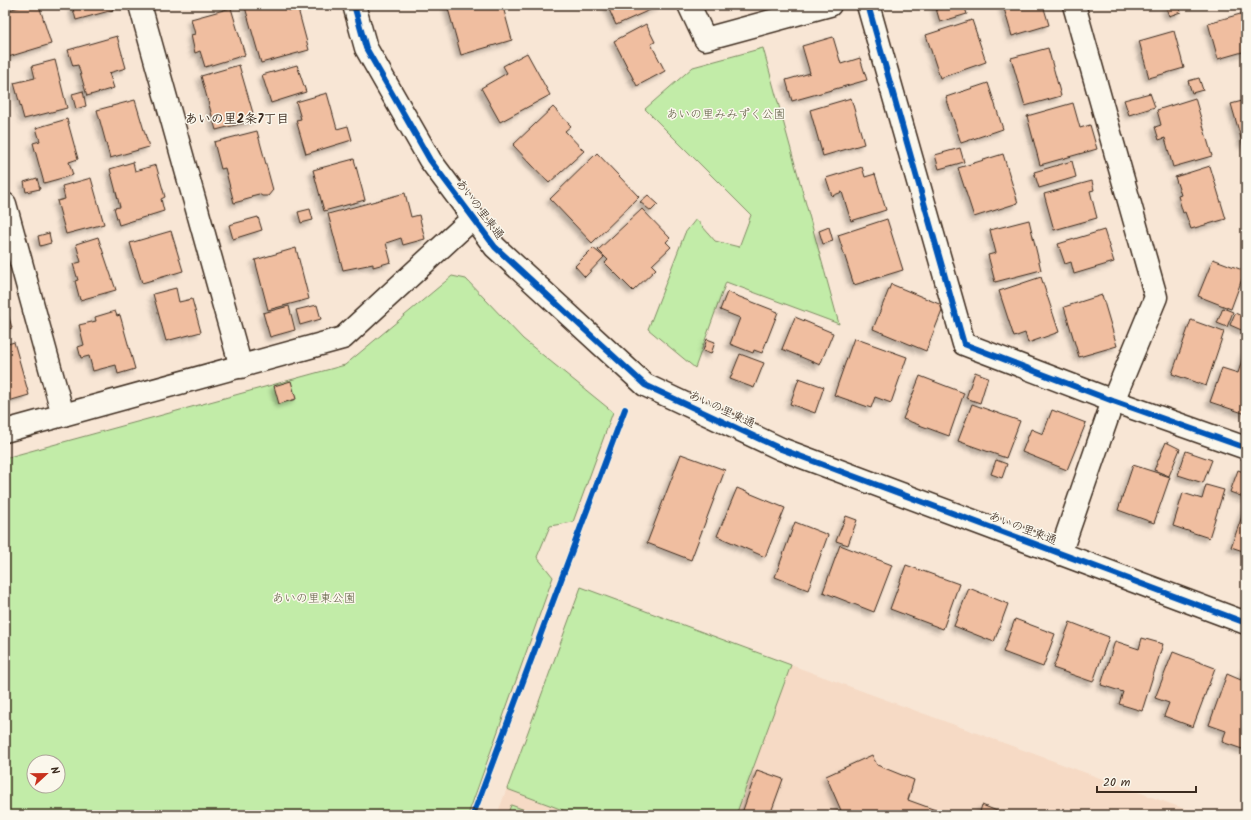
<svg xmlns="http://www.w3.org/2000/svg" width="1251" height="820" font-family="Kalam,'Klee One',sans-serif">
  <defs>
    <filter id="shadow"><feDropShadow dx="-3.5" dy="3.5" stdDeviation="2" flood-color="#0004"/></filter>
  </defs>
  <rect width="100%" height="100%" fill="#f8e6d5"/>
  <filter id="ink" filterUnits="userSpaceOnUse"><feTurbulence type="fractalNoise" baseFrequency=".025" numOctaves="2"/><feDisplacementMap in="SourceGraphic" scale="8" xChannelSelector="R" yChannelSelector="G"/><feConvolveMatrix kernelMatrix="1 2 1 2 8 2 1 2 1" color-interpolation-filters="sRGB"/></filter>
  <g filter="url(#ink)">
    <path fill="#f6dac5" d="M581 587 791 665 1201 815H497Z"/>
    <g fill="#c2eca8" stroke="#7e8b63" fill-rule="evenodd">
      <path d="M763 48 839 324 726 282 695 368 648 329 685 233 696 219 715 241 739 247 751 215 645 109 693 67Z"/>
      <path d="M452 276 466 279 523 339 613 412 573 522 550 526 537 557 553 577 468 815H5V458L345 365ZM34 762H58V786H34Z"/>
      <path d="M581 587 791 665 736 815H576L507 789Z"/>
      <path d="M511 805 539 815H507Z"/>
    </g>
    <g fill="#f0bea0" stroke="#3b2a1e" filter="url(#shadow)">
      <path d="M26 5H39L51 44 8 57 5 46V11Z"/>
      <path d="M72 5H112L113 10 76 20Z"/>
      <path d="M252 5H288L290 11 298 9 309 50 261 63 245 7Z"/>
      <path d="M447 5H508L503 7 512 40 461 55Z"/>
      <path d="M607 5H661L616 25Z"/>
      <path d="M935 5H964L967 14 940 22Z"/>
      <path d="M1003 5H1043L1049 25 1012 36Z"/>
      <path d="M1178 5 1181 12 1169 16 1166 8Z"/>
      <path d="M231 8 245 55 205 67 200 51 195 53 191 35 195 34 191 19Z"/>
      <path d="M1244 13 1246 51 1218 59 1208 23Z"/>
      <path d="M972 20 986 62 940 78 926 35Z"/>
      <path d="M646 24 655 42 651 44 665 71 637 86 614 41Z"/>
      <path d="M1174 31 1184 68 1149 78 1139 41Z"/>
      <path d="M117 36 126 68 109 73 114 88 87 96 78 65 73 66 68 50Z"/>
      <path d="M833 37 841 64 860 58 867 80 792 101 786 80 810 73 802 46Z"/>
      <path d="M1048 48 1061 96 1025 106 1011 58Z"/>
      <path d="M527 53 550 95 500 122 481 88 507 73 503 66Z"/>
      <path d="M55 60 67 108 24 119 14 83 35 78 32 66Z"/>
      <path d="M239 65 255 120 216 130 201 76Z"/>
      <path d="M297 65 306 92 271 103 262 75Z"/>
      <path d="M1199 78 1203 90 1192 93 1188 81Z"/>
      <path d="M988 83 1003 129 961 143 946 97Z"/>
      <path d="M83 91 86 106 76 109 72 94Z"/>
      <path d="M327 93 337 129 348 126 352 140 306 154 296 120 301 119 296 102Z"/>
      <path d="M1150 93 1155 107 1129 115 1124 100Z"/>
      <path d="M851 98 864 144 823 156 810 110Z"/>
      <path d="M1195 98 1212 156 1173 167 1165 138 1159 140 1155 127 1161 125 1157 110Z"/>
      <path d="M135 100 149 147 110 158 97 110Z"/>
      <path d="M1246 100V144L1243 145 1231 104Z"/>
      <path d="M1073 103 1080 128 1090 125 1097 149 1040 165 1027 116Z"/>
      <path d="M553 107 571 126 565 131 584 151 549 183 513 145Z"/>
      <path d="M67 119 78 159 69 162 73 175 44 183 33 143 40 141 36 128Z"/>
      <path d="M257 131 273 190 268 196H262L259 194 251 196 252 198 234 203 225 168 221 169 214 142Z"/>
      <path d="M960 148 964 162 939 169 935 155Z"/>
      <path d="M597 153 639 197 592 243 550 199Z"/>
      <path d="M1003 154 1018 203 974 217 958 168Z"/>
      <path d="M354 159 365 200 324 211 313 170Z"/>
      <path d="M1072 161 1076 177 1039 188 1034 172Z"/>
      <path d="M133 162 135 171 156 165 165 197 161 199 164 211 119 225 114 208 120 207 110 169Z"/>
      <path d="M1210 166 1226 219 1191 229 1185 212 1183 213 1178 196 1181 195 1175 177Z"/>
      <path d="M862 167 865 177 875 174 886 210 851 221 842 192 832 196 826 178Z"/>
      <path d="M37 178 40 189 26 192 24 182Z"/>
      <path d="M91 178 104 224 66 234 57 201 65 199 62 186Z"/>
      <path d="M1092 181 1094 190 1090 191 1097 218 1054 230 1044 194Z"/>
      <path d="M405 193 411 217 419 215 425 239 403 245 401 238 386 243 391 262 373 267V264L343 270 328 214Z"/>
      <path d="M648 195 658 204 651 211 640 202Z"/>
      <path d="M310 209 313 220 301 223 298 212Z"/>
      <path d="M642 209 670 238 666 242 671 247 652 265 656 269 633 291 605 263 608 260 598 250Z"/>
      <path d="M258 217 262 230 233 239 229 225Z"/>
      <path d="M887 219 903 270 854 285 838 235Z"/>
      <path d="M1029 220 1041 270 995 282 988 255 996 253 990 230Z"/>
      <path d="M829 227 833 241 823 244 819 231Z"/>
      <path d="M1104 230 1114 262 1074 274 1071 262 1065 264 1058 244Z"/>
      <path d="M171 231 183 271 142 283 130 243Z"/>
      <path d="M49 233 51 243 40 246 38 236Z"/>
      <path d="M98 237 116 290 80 300 75 281 78 280 73 264 81 262 76 244Z"/>
      <path d="M296 248 309 299 268 310 255 260Z"/>
      <path d="M593 248 604 257 585 277 575 266Z"/>
      <path d="M1213 259 1245 271 1231 309 1198 296Z"/>
      <path d="M1041 277 1059 332 1028 343 1025 333 1014 337 999 291Z"/>
      <path d="M891 284 944 306 926 351 873 329Z"/>
      <path d="M176 288 179 302 192 299 201 332 166 341 153 294Z"/>
      <path d="M727 292 778 312 762 353 754 350 753 353 730 344 740 318 720 310Z"/>
      <path d="M1102 295 1117 346 1079 357 1064 307Z"/>
      <path d="M5 303 12 328 5 330Z"/>
      <path d="M317 305 321 319 300 325 296 310Z"/>
      <path d="M289 306 295 330 270 337 263 313Z"/>
      <path d="M1223 308 1233 312 1227 327 1217 323Z"/>
      <path d="M115 311 117 316 120 315 135 369 118 374 116 365 93 371 89 356 81 358 78 347 84 345 79 325 96 321 95 317Z"/>
      <path d="M1235 313 1246 318V332L1230 325Z"/>
      <path d="M795 317 833 333 820 365 782 349Z"/>
      <path d="M1191 320 1224 332 1206 386 1172 374Z"/>
      <path d="M854 338 907 357 891 403 875 397 871 408 834 395Z"/>
      <path d="M707 339 715 342 711 354 703 351Z"/>
      <path d="M14 342 29 395 5 402V345Z"/>
      <path d="M1245 351 1246 352V414L1210 402 1222 368 1238 373Z"/>
      <path d="M740 354 764 363 754 388 730 379Z"/>
      <path d="M975 372 988 377 980 403 966 398Z"/>
      <path d="M920 376 964 393 949 436 903 419Z"/>
      <path d="M799 378 824 387 815 413 790 404Z"/>
      <path d="M291 381 296 399 279 404 274 386Z"/>
      <path d="M972 404 1020 421 1006 458 958 441Z"/>
      <path d="M1052 410 1086 423 1067 470 1022 452 1031 429 1043 434Z"/>
      <path d="M1166 442 1180 449 1169 476 1154 470Z"/>
      <path d="M1186 451 1212 460 1203 483 1178 475Z"/>
      <path d="M681 454 725 470 691 560 647 543Z"/>
      <path d="M996 460 1007 464 1002 478 991 474Z"/>
      <path d="M1133 465 1170 477 1154 523 1118 510Z"/>
      <path d="M1238 470 1246 473V498L1230 492Z"/>
      <path d="M1206 485 1224 490 1209 538 1173 526 1183 493 1202 499Z"/>
      <path d="M737 488 785 508 765 557 717 536Z"/>
      <path d="M1246 505V552L1231 547Z"/>
      <path d="M846 516 857 520 848 545 836 541Z"/>
      <path d="M795 522 828 535 808 590 775 577Z"/>
      <path d="M840 545 892 565 874 612 823 592Z"/>
      <path d="M906 565 959 584 943 629 890 609Z"/>
      <path d="M969 588 1008 604 994 642 954 626Z"/>
      <path d="M1015 619 1055 634 1043 667 1003 652Z"/>
      <path d="M1070 622 1109 637 1093 682 1053 668Z"/>
      <path d="M1142 638 1163 644 1142 711 1119 704 1123 692 1101 685 1115 641 1139 649Z"/>
      <path d="M1173 652 1215 668 1193 727 1164 716 1169 703 1155 698Z"/>
      <path d="M1245 668H1246L1245 750 1222 742 1226 731 1209 725 1227 674 1241 680Z"/>
      <path d="M872 755 877 765 914 780 908 800 941 812 939 815H843L826 776Z"/>
      <path d="M757 770 783 779 770 815H749L742 813Z"/>
      <path d="M982 805 1007 815H979Z"/>
    </g>
    <g fill="none" stroke-linecap="round" stroke-linejoin="round">
      <g stroke="#3b2a1e" stroke-width="25">
        <g id="street">
          <path d="M140 5 241 367"/>
          <path d="M689 5 705 39 830 5"/>
          <path d="M868 5 964 344 1113 401 1246 448"/>
          <path d="M5 204 63 415"/>
          <path d="M5 431 343 338 473 218"/>
          <path d="M1060 554 1113 401 1156 297 1074 5"/>
        </g>
      </g>
      <g stroke="#3b2a1e" stroke-width="25">
        <path id="secondary" d="M354 5 366 48 430 160 495 247 645 385 781 449 1246 623"/>
      </g>
      <use href="#street" stroke="#fbf7ec" stroke-width="22"/>
      <use href="#secondary" stroke="#fbf7ec" stroke-width="22"/>
      <g stroke="#fbf7ec" stroke-width="8">
        <g id="cycleway">
          <path d="M354 5 366 48 430 160 495 247 645 385 781 449 1246 623"/>
          <path d="M868 5 964 344 1113 401 1246 448"/>
          <path d="M473 815 625 409"/>
        </g>
      </g>
      <use href="#cycleway" stroke="#0057b8" stroke-width="6"/>
    </g>
  </g>
  <g text-anchor="middle" stroke-width="3" stroke-linejoin="round" paint-order="stroke">
    <g font-size="12" fill="#5d5a40" stroke="#fbf7ec">
      <text x="726" y="118">あいの里みみずく公園</text>
      <text x="314" y="602">あいの里東公園</text>
    </g>
    <g font-size="12" fill="#3b2a1e" stroke="#fbf7ec">
      <text transform="translate(480 209) rotate(53)" y="4">あいの里東通</text>
      <text transform="translate(722 409) rotate(25)" y="4">あいの里東通</text>
      <text transform="translate(1023 528) rotate(21)" y="4">あいの里東通</text>
    </g>
    <g font-size="13" font-weight="bold" fill="#3b2a1e" stroke="#fbf7ec">
      <text x="237" y="123">あいの里2条7丁目</text>
    </g>
  </g>
  <rect width="1251" height="820" fill="none" stroke="#fbf7ec" stroke-width="20"/>
  <rect x="10" y="10" width="1231" height="800" fill="none" stroke="#3b2a1e" stroke-width="1.5" filter="url(#ink)"/>
  <g transform="translate(46 774) rotate(68)"><circle r="19" fill="#fbf7ec" stroke="#aea59a"/>
  <path d="M0-3L7 15L0 10L-7 15Z" fill="#c8321e"/>
  <text y="-6" font-size="11" font-weight="bold" text-anchor="middle" fill="#3b2a1e">N</text>
  </g>
  <path d="M1097 786v6h99v-6" fill="none" stroke="#3b2a1e" stroke-width="2"/>
  <text x="1103" y="786" font-size="12" fill="#3b2a1e" stroke="#fbf7ec" stroke-width="3" paint-order="stroke">20 m</text>
</svg>
